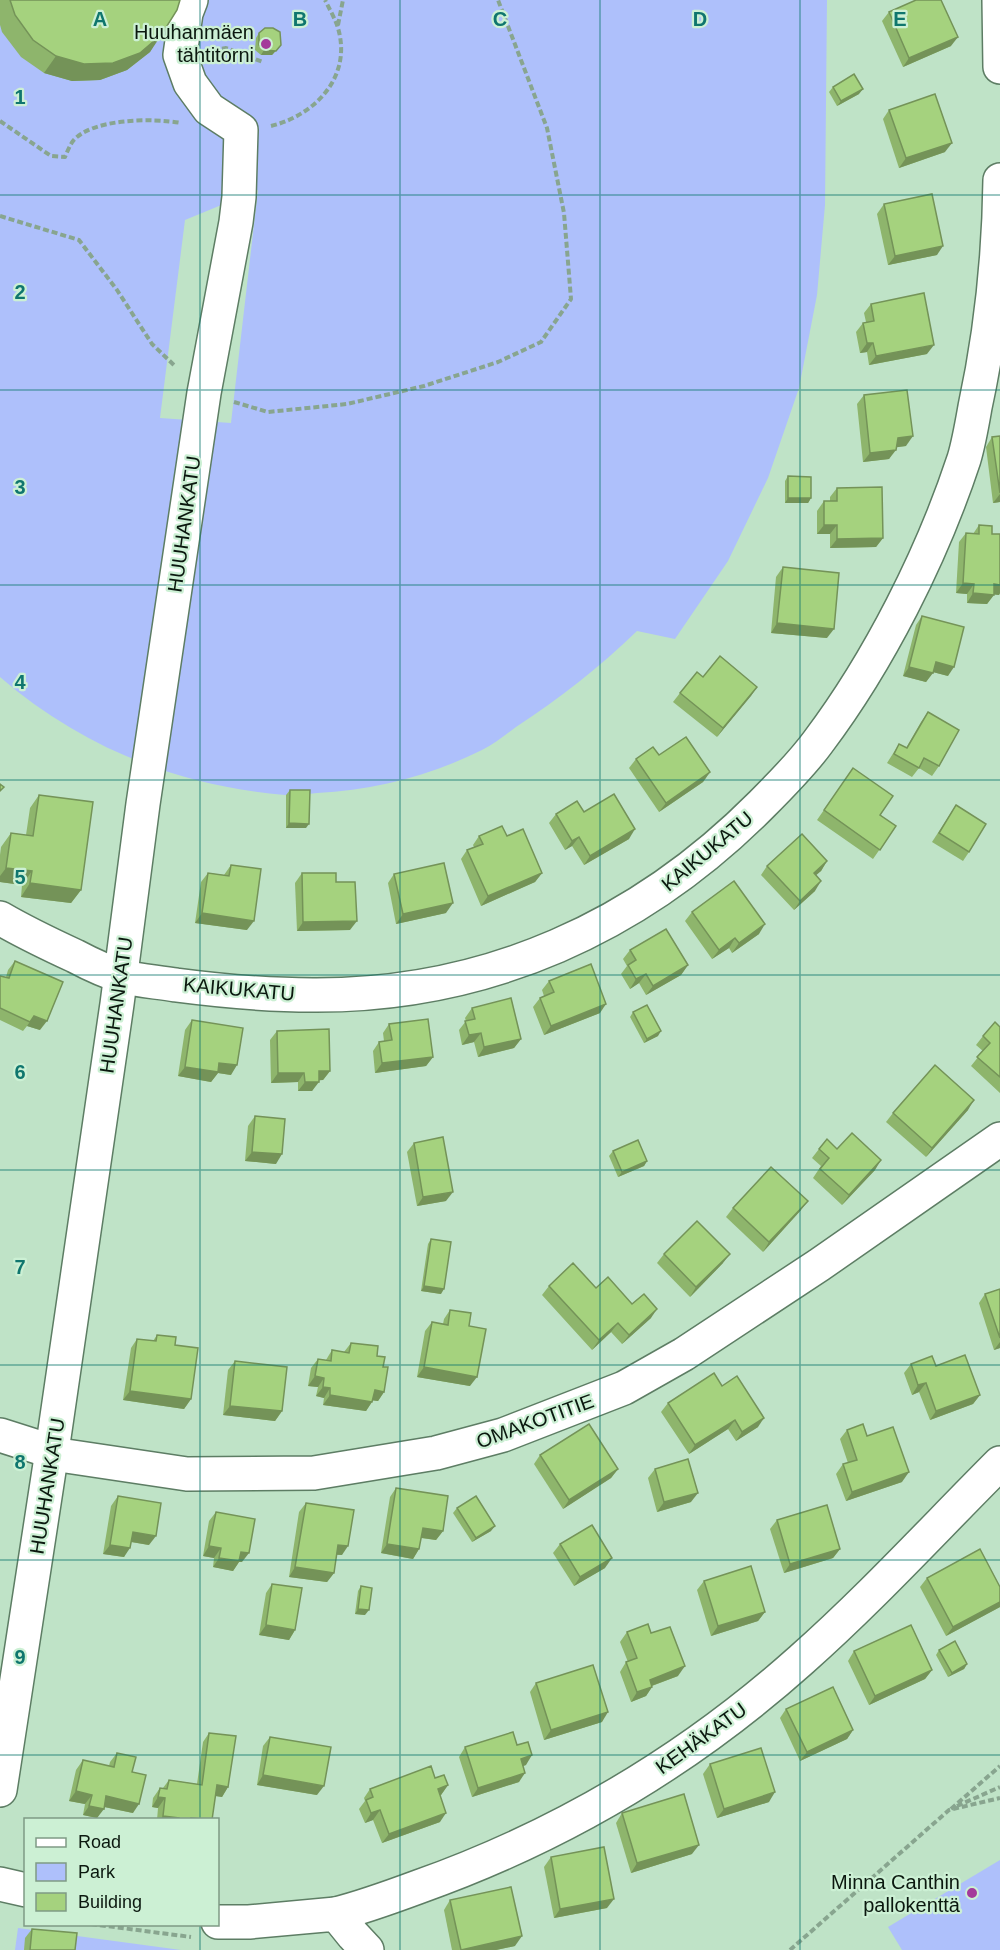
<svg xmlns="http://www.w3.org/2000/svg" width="1000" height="1950" font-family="Helvetica,sans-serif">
  <rect width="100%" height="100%" fill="#bfe3c7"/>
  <g fill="#aec0fb" fill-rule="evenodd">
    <path d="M0 0H827L825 205 817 295 799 388 768 478 728 561 675 639 637 631C600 667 559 699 516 727 505 735 494 744 482 750 430 776 374 790 317 793 306 794 295 796 285 795 178 786 81 747 0 677ZM258 190 231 423 160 418 185 220Z"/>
    <path d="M1000 1860V1950H902L888 1927Z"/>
    <path d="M18 1928 181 1950H15Z"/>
  </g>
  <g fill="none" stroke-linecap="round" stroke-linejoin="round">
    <g stroke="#5d7d64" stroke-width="36">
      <g id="minor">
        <path d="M999 0 1000 67"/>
        <path d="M0 918C24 932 49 944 75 956 90 964 107 972 124 977 141 981 159 982 176 985 222 991 267 995 313 995 487 996 640 927 762 804 781 785 802 764 818 742 879 661 932 556 964 459 969 442 972 424 975 407 991 333 999 256 1000 180"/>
        <path d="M0 1435 66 1456 187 1474 314 1473 436 1453 503 1435 624 1388 684 1354 819 1265 1000 1139"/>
        <path d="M0 1790 52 1451 117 1004 143 804 204 393 236 222 239 197 241 130 209 109 190 83 180 55 186 13 191 0"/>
        <path d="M0 1884 26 1890"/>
        <path d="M336 1914C364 1907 391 1897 418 1887 559 1837 689 1760 801 1660 871 1598 934 1529 1000 1463"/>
        <path d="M218 1922H249L336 1914 353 1935 367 1950"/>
      </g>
    </g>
    <g stroke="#88a58f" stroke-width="4" stroke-dasharray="6 3" stroke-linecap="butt">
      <path d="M338 25 343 0"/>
      <path d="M213 50 226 48 263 62"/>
      <path d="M0 121 51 156 65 157C67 152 70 145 73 141 92 118 154 118 181 123"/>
      <path d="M271 126C316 115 354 75 337 25 334 17 329 8 325 0"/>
      <path d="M0 216 79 240 117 290 152 344 176 367"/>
      <path d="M234 402 268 412 347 404 424 386 498 362 541 342 571 299 564 213 547 128 498 0"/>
      <path d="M957 1806 1000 1787"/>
      <path d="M951 1809 1000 1766"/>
      <path d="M91 1924 191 1937"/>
      <path d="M790 1950 949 1810 1000 1798"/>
    </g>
    <use href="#minor" stroke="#fff" stroke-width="33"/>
  </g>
  <g fill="#8eb56c">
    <path d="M0 0H180L150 52 127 70 100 80 72 81 44 73 21 57 2 32 0 25Z"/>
    <path d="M889 12 951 46 903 67 882 21Z"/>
    <path d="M259 33 281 45 272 55H261L255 50 256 38Z"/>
    <path d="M833 87 859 94 837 106 829 92Z"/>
    <path d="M889 110 945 152 899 168 883 119Z"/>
    <path d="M884 204 937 255 888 265 877 214Z"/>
    <path d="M871 304 927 354 869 365 867 352 860 353 856 332 863 323 866 322 864 313Z"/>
    <path d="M864 395 906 446 896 447 889 459 863 462 857 404Z"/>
    <path d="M1000 436V502L993 503 986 447 992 437Z"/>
    <path d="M788 476 811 498 808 503H785V481Z"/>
    <path d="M837 488 883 538 876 547 830 548V534H817V511L824 501H830V497Z"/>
    <path d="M979 525 992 534H1000V593L999 595 994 594 987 604 967 603V594L956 593 959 542 966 533 973 534Z"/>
    <path d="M783 567 827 638 771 633 776 577Z"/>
    <path d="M922 616 948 676 933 672 926 682 903 676 916 625Z"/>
    <path d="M703 677 757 687 717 737 673 702 680 693Z"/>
    <path d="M928 712 939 766 932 776 919 768 912 777 887 763 899 744 906 748 921 722Z"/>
    <path d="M659 755 710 772 703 782 659 812 629 768 636 759Z"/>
    <path d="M853 768 880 815 896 826 873 859 817 820Z"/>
    <path d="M290 790 306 828H286V795Z"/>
    <path d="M39 795 81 890 71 903 21 897 22 885 0 882V855L1 847 11 833 26 835 30 808Z"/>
    <path d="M956 805 969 852 963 861 932 842Z"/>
    <path d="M584 812 629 839 584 865 572 846 565 850 549 823 556 814Z"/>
    <path d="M479 836 542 873 535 882 481 906 461 859 467 850 474 847 473 845Z"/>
    <path d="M827 861 821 871 815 875V891L794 910 761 875 767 866Z"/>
    <path d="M231 865 247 930 195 923 201 882 208 873 224 875Z"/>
    <path d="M302 873 336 882 350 930 297 931 295 883Z"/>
    <path d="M394 874 446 913 396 924 388 883Z"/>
    <path d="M692 912 759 934 732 953 729 948 712 959 685 921Z"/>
    <path d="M630 950 688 965 681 975 646 995 639 983 630 989 621 974 627 966 623 959Z"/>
    <path d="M15 961 40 1030 27 1026 23 1031 0 1020V976L6 977 8 970Z"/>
    <path d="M549 981 600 1013 544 1035 533 1007 540 998 544 996 542 990Z"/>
    <path d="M472 1008 521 1039 514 1048 478 1057 474 1042 462 1045 459 1030 466 1021 465 1018Z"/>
    <path d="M633 1012 658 1036 644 1043 630 1017Z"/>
    <path d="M192 1020 231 1075 218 1073 211 1082 178 1076 185 1030Z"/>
    <path d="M389 1024 433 1057 426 1066 375 1073 373 1051 379 1042 384 1041 383 1033Z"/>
    <path d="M1000 1027V1093L971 1066 983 1051 976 1045 983 1036Z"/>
    <path d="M277 1031 330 1071 323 1080H319L312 1091H298V1082L271 1083 270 1040Z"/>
    <path d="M968 1110 926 1157 886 1122 893 1113Z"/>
    <path d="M255 1116 276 1164 245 1161 248 1126Z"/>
    <path d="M414 1143 446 1201 417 1206 407 1152Z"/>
    <path d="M819 1149H837L875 1170 842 1205 813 1178 821 1166 812 1158Z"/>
    <path d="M613 1151 647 1161 644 1166 618 1177 609 1156Z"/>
    <path d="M733 1208 801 1210 763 1252 726 1217Z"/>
    <path d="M431 1239 441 1294 421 1291 428 1244Z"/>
    <path d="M664 1254 723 1263 690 1297 657 1263Z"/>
    <path d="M549 1286 596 1288 632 1304 651 1318 622 1344 611 1332 592 1350 542 1295Z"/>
    <path d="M1000 1289V1348L994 1350 979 1303 985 1294Z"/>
    <path d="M450 1310 469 1326 470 1386 417 1377 425 1331 432 1322 443 1324 444 1319Z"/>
    <path d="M157 1335 175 1345 191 1399 184 1409 123 1400 131 1348 137 1339 153 1341Z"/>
    <path d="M351 1343 377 1356 383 1367 384 1392 378 1401 373 1400 366 1411 323 1405 324 1398 316 1396 318 1387 308 1386 311 1368 318 1359 326 1360 332 1350 344 1352Z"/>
    <path d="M235 1361 282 1411 275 1421 223 1415 228 1370Z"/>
    <path d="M911 1364 936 1366 980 1395 973 1404 930 1420 919 1392 912 1395 904 1373Z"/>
    <path d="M722 1386 758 1427 736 1441 728 1429 689 1454 661 1412 668 1403Z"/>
    <path d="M847 1430 867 1436 902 1482 846 1501 836 1474 843 1464 848 1463 840 1439Z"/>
    <path d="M540 1455 618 1469 611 1478 563 1509 534 1464Z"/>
    <path d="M655 1469 691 1502 657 1512 648 1478Z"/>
    <path d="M396 1488 443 1531 436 1540 421 1538 419 1549 413 1559 381 1553 390 1497Z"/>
    <path d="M118 1496 149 1545 131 1542 124 1557 103 1554 111 1506Z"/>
    <path d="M306 1503 342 1555H336L334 1573 327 1582 289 1577 299 1512Z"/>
    <path d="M457 1508 491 1531 472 1542 453 1513Z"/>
    <path d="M216 1512 242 1562H239L233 1571 213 1567 214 1558 203 1556 209 1521Z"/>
    <path d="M777 1520 840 1549 833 1558 784 1573 770 1529Z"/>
    <path d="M560 1544 605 1568 574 1586 553 1553Z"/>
    <path d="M927 1578 1000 1587V1607L946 1636 920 1587Z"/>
    <path d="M704 1581 765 1612 758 1621 711 1636 697 1590Z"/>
    <path d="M272 1584 295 1630 289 1640 259 1635 266 1593Z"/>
    <path d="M361 1586 365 1615 355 1614 358 1591Z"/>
    <path d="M627 1632 678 1676 652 1686V1687L646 1696 631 1702 620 1672 626 1662H628L620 1642Z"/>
    <path d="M939 1650 967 1664 964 1669 948 1677 936 1655Z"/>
    <path d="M854 1651 932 1670 925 1679 869 1705 848 1661Z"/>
    <path d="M536 1683 602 1722 544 1740 530 1692Z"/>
    <path d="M786 1709 853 1730 847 1739 800 1761 780 1718Z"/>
    <path d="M209 1733 228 1787 222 1797 215 1796 212 1820H157L158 1808 152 1807 153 1798 160 1788H163L169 1780 197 1784 203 1742Z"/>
    <path d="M270 1737 317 1795 257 1785 263 1746Z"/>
    <path d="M517 1745 526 1765 523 1766 519 1782 472 1797 459 1757 465 1747Z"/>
    <path d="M117 1753 132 1772 133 1813 104 1807 97 1818 83 1815 85 1804 69 1801 76 1770 83 1760 109 1766 110 1762Z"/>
    <path d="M710 1764 769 1802 717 1818 703 1774Z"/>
    <path d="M435 1778 448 1785 441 1795H440V1822L382 1843 373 1820 365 1823 359 1809 365 1801 364 1798 370 1789Z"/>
    <path d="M622 1813 692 1854 631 1873 616 1823Z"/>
    <path d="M551 1857 607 1908 554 1918 544 1867Z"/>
    <path d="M450 1900 515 1946 496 1950H452L444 1910Z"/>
    <path d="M32 1929 75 1950H24L25 1938Z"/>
  </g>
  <g fill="#749358">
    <path d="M162 34 150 52 127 70 100 80 72 81 44 73 56 56Z"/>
    <path d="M958 37 951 46 903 67 909 58Z"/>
    <path d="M281 45 272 55H261L264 50Z"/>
    <path d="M863 89 859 94 837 106 841 101Z"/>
    <path d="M952 143 945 152 899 168 906 158Z"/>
    <path d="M943 246 937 255 888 265 895 256Z"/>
    <path d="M867 343H873L867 352 860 353Z"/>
    <path d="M934 345 927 354 869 365 876 356Z"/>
    <path d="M913 436 906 446 891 448 898 438Z"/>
    <path d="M896 450 889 459 863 462 870 453Z"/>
    <path d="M1000 494V502L993 503Z"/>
    <path d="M788 498H811L808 503H785Z"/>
    <path d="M824 525H837L830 534H817Z"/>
    <path d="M883 538 876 547 830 548 837 539Z"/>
    <path d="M963 583 974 584 967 594 956 593Z"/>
    <path d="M994 584 1000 585V593L999 595 988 594Z"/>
    <path d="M973 593 994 595 987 604 967 603Z"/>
    <path d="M777 623 834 629 827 638 771 633Z"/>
    <path d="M936 662 954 667 948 676 929 671Z"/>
    <path d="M909 667 933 673 926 682 903 676Z"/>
    <path d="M757 687 751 696 717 737 723 728Z"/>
    <path d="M710 772 703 782 659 812 666 803Z"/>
    <path d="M289 823 309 824 306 828H286Z"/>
    <path d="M635 829 629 839 584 865 590 856Z"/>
    <path d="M579 837 572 846 565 850 572 841Z"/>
    <path d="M827 861 821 871 807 883 814 873Z"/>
    <path d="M6 868 32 871 22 885 0 882V876Z"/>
    <path d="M542 873 535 882 481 906 488 896Z"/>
    <path d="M821 881 815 891 794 910 800 901Z"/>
    <path d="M30 883 81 890 71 903 21 897Z"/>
    <path d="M453 903 446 913 396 924 403 914Z"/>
    <path d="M202 913 254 921 247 930 195 923Z"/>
    <path d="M357 921 350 930 297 931 303 922Z"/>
    <path d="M765 924 759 934 732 953 739 943Z"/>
    <path d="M735 938 729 948 712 959 719 950Z"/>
    <path d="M688 965 681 975 646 995 653 986Z"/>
    <path d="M646 974 639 983 630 989 636 979Z"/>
    <path d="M606 1004 600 1013 544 1035 551 1026Z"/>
    <path d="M34 1016 47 1021 40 1030 27 1026Z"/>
    <path d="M661 1031 658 1036 644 1043 647 1039Z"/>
    <path d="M481 1033 474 1042 462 1045 469 1035Z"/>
    <path d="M521 1039 514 1048 478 1057 484 1047Z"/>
    <path d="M433 1057 426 1066 375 1073 382 1063Z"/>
    <path d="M219 1063 237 1065 231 1075 218 1073 211 1082 178 1076 185 1067Z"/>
    <path d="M319 1071H330L323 1080 312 1081Z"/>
    <path d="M278 1073H304L298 1082 271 1083Z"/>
    <path d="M305 1082H319L312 1091H298Z"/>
    <path d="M974 1100 968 1110 926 1157 932 1148Z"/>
    <path d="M252 1152 282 1154 276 1164 245 1161Z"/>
    <path d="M881 1160 875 1170 842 1205 849 1195Z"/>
    <path d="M647 1161 644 1166 618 1177 622 1172Z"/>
    <path d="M453 1192 446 1201 417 1206 423 1197Z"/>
    <path d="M808 1201 801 1210 763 1252 769 1242Z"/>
    <path d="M730 1254 723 1263 690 1297 696 1287Z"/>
    <path d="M424 1286 444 1289 441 1294 421 1291Z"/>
    <path d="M657 1309 651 1318 622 1344 629 1335Z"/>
    <path d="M618 1323 611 1332 592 1350 599 1340Z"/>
    <path d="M1000 1342V1348L994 1350Z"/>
    <path d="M424 1367 477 1377 470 1386 417 1377Z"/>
    <path d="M315 1376 324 1378 318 1387 308 1386Z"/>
    <path d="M926 1383 919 1392 912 1395 918 1385Z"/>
    <path d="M323 1387 330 1388 324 1398 316 1396Z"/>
    <path d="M375 1390 384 1392 378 1401 368 1400Z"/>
    <path d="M130 1391 191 1399 184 1409 123 1400Z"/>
    <path d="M330 1395 372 1402 366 1411 323 1405Z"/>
    <path d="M980 1395 973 1404 930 1420 936 1411Z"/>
    <path d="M230 1406 282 1411 275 1421 223 1415Z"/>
    <path d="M764 1418 758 1427 736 1441 742 1432Z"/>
    <path d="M735 1420 728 1429 689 1454 695 1445Z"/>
    <path d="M618 1469 611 1478 563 1509 569 1500Z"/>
    <path d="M909 1472 902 1482 846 1501 852 1492Z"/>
    <path d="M698 1493 691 1502 657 1512 664 1502Z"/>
    <path d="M495 1526 491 1531 472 1542 476 1538Z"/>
    <path d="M423 1528 443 1531 436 1540 416 1537Z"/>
    <path d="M133 1532 156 1536 149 1545 126 1541Z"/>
    <path d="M387 1544 419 1549 413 1559 381 1553Z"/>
    <path d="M110 1545 130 1548 124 1557 103 1554Z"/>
    <path d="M338 1545 348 1546 342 1555 331 1554Z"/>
    <path d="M209 1546 221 1548 214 1558 203 1556Z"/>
    <path d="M840 1549 833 1558 784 1573 790 1564Z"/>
    <path d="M241 1552 249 1553 242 1562H239L233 1571 213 1567 219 1558Z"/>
    <path d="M612 1558 605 1568 574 1586 580 1577Z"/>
    <path d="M295 1567 334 1573 327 1582 289 1577Z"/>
    <path d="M1000 1602V1607L946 1636 953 1627Z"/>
    <path d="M358 1609 369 1610 365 1615 355 1614Z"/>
    <path d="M765 1612 758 1621 711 1636 718 1626Z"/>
    <path d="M266 1625 295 1630 289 1640 259 1635Z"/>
    <path d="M967 1664 964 1669 948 1677 952 1673Z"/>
    <path d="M685 1666 678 1676 643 1689 650 1680Z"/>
    <path d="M932 1670 925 1679 869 1705 875 1696Z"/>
    <path d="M652 1687 646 1696 631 1702 637 1692Z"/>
    <path d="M608 1712 602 1722 544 1740 551 1730Z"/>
    <path d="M853 1730 847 1739 800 1761 807 1752Z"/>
    <path d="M532 1755 526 1765 514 1769 521 1759Z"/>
    <path d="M525 1773 519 1782 472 1797 478 1788Z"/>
    <path d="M263 1775 324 1786 317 1795 257 1785Z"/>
    <path d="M217 1785 228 1787 222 1797 210 1795Z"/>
    <path d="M448 1785 441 1795 431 1799 438 1789Z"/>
    <path d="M76 1791 92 1795 85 1804 69 1801Z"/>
    <path d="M775 1792 769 1802 717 1818 724 1809Z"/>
    <path d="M106 1796 139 1804 133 1813 100 1806Z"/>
    <path d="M158 1797 165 1798 158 1808 152 1807Z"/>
    <path d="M89 1806 104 1809 97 1818 83 1815Z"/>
    <path d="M380 1810 373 1820 365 1823 371 1813Z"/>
    <path d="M446 1813 440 1822 382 1843 389 1834Z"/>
    <path d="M163 1816 179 1818 178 1820H160Z"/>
    <path d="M699 1845 692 1854 631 1873 637 1863Z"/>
    <path d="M614 1899 607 1908 554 1918 560 1909Z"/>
    <path d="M522 1936 515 1946 496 1950H461Z"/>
  </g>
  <g fill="#a5d27e" stroke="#749358" stroke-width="1.5">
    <path d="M10 0H180L177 10 162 34 140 53 113 63 84 64 56 56 33 40 15 15Z"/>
    <path d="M916 0H941L958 37 909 58 889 12Z"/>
    <path d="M265 28H273L280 32 281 45 276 51 264 50 259 45V33Z"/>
    <path d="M854 74 863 89 841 101 833 87Z"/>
    <path d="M935 94 952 143 906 158 889 110Z"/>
    <path d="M932 194 943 246 895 256 884 204Z"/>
    <path d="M924 293 934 345 876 356 873 343H867L863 323 874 321 871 304Z"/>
    <path d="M907 390 913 436 898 438 896 450 870 453 864 395Z"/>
    <path d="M1000 436V493L992 437Z"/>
    <path d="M788 476 811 477V498H788Z"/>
    <path d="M882 487 883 538 837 539V525H824V501H837V488Z"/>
    <path d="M979 525 992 526V534H1000V585L994 584V595L973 593 974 584 963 583 966 533 979 534Z"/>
    <path d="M783 567 839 573 834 629 777 623Z"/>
    <path d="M922 616 964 627 954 667 936 662 933 673 909 667Z"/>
    <path d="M720 656 757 687 723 728 680 693 697 672 703 677Z"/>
    <path d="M928 712 959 730 939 766 924 758 919 768 894 754 899 744 907 748Z"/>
    <path d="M686 737 710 772 666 803 636 759 653 747 659 755Z"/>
    <path d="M853 768 893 796 880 815 896 826 880 850 824 810Z"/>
    <path d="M0 784 4 787 0 791Z"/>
    <path d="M290 790H310L309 824 289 823Z"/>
    <path d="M614 794 635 829 590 856 579 837 572 841 556 814 577 801 584 812Z"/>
    <path d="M39 795 93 802 81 890 30 883 32 871 6 868 11 833 33 836Z"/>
    <path d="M956 805 986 824 969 852 939 833Z"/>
    <path d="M502 826 507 836 523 829 542 873 488 896 467 850 483 844 479 836Z"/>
    <path d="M802 834 827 861 814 873 821 881 800 901 767 866Z"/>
    <path d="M444 863 453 903 403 914 394 874Z"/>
    <path d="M231 865 261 869 254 921 202 913 208 873 229 876Z"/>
    <path d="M302 873H336V882H355L357 921 303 922Z"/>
    <path d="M734 881 765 924 739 943 735 938 719 950 692 912Z"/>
    <path d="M666 929 688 965 653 986 646 974 636 979 628 965 636 960 630 950Z"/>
    <path d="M15 961 63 982 47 1021 34 1016 30 1022 0 1008V976L9 978Z"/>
    <path d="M591 964 606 1004 551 1026 540 998 554 992 549 981Z"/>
    <path d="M511 998 521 1039 484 1047 481 1033 469 1035 465 1021 475 1019 472 1008Z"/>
    <path d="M647 1005 661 1031 647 1039 633 1012Z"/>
    <path d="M428 1019 433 1057 382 1063 379 1042 392 1040 389 1024Z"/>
    <path d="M192 1020 243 1028 237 1065 219 1063 218 1072 185 1067Z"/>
    <path d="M995 1022 1000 1027V1077L977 1057 990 1043 983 1036Z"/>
    <path d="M329 1029 330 1071H319V1082H305L304 1073H278L277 1031Z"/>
    <path d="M935 1065 974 1100 932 1148 893 1113Z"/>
    <path d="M255 1116 285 1119 282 1154 252 1152Z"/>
    <path d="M852 1133 881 1160 849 1195 820 1169 829 1158 819 1149 827 1139 837 1149Z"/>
    <path d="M443 1137 453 1192 423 1197 414 1143Z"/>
    <path d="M638 1140 647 1161 622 1172 613 1151Z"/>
    <path d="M771 1167 808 1201 769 1242 733 1208Z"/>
    <path d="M697 1221 730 1254 696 1287 664 1254Z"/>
    <path d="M431 1239 451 1242 444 1289 424 1286Z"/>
    <path d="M573 1263 596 1288 608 1277 632 1304 644 1294 657 1309 629 1335 618 1323 599 1340 549 1286Z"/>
    <path d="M1000 1289V1338L985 1294Z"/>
    <path d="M450 1310 471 1313 469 1326 486 1329 477 1377 424 1367 432 1322 448 1325Z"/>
    <path d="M157 1335 176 1337 175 1345 198 1348 191 1399 130 1391 137 1339 156 1341Z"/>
    <path d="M351 1343 378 1346 377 1356 385 1357 383 1367H388L384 1392 375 1390 372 1402 330 1395V1388L323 1387 324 1378 315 1376 318 1359 331 1361 332 1350 349 1353Z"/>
    <path d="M965 1355 980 1395 936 1411 926 1383 918 1385 911 1364 932 1356 936 1366Z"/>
    <path d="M235 1361 287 1367 282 1411 230 1406Z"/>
    <path d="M714 1373 722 1386 737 1376 764 1418 742 1432 735 1420 695 1445 668 1403Z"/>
    <path d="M589 1424 618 1469 569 1500 540 1455Z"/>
    <path d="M863 1424 867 1436 893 1427 909 1472 852 1492 843 1464 857 1460 847 1430Z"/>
    <path d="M688 1459 698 1493 664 1502 655 1469Z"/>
    <path d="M396 1488 448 1496 443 1531 423 1528 419 1549 387 1544Z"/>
    <path d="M118 1496 161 1503 156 1536 133 1532 130 1548 110 1545Z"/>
    <path d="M476 1496 495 1526 476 1538 457 1508Z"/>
    <path d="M306 1503 354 1510 348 1546 338 1545 334 1573 295 1567Z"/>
    <path d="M827 1505 840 1549 790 1564 777 1520Z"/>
    <path d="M216 1512 255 1519 249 1553 241 1552 239 1561 219 1558 221 1548 209 1546Z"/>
    <path d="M592 1525 612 1558 580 1577 560 1544Z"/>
    <path d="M980 1549 1000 1587V1602L953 1627 927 1578Z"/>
    <path d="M751 1566 765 1612 718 1626 704 1581Z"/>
    <path d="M272 1584 302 1588 295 1630 266 1625Z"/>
    <path d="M361 1586 372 1588 369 1610 358 1609Z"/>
    <path d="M648 1624 651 1633 670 1627 685 1666 650 1680 652 1687 637 1692 626 1662 637 1658 627 1632Z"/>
    <path d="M911 1625 932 1670 875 1696 854 1651Z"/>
    <path d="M955 1641 967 1664 952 1673 939 1650Z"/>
    <path d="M593 1665 608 1712 551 1730 536 1683Z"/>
    <path d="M833 1687 853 1730 807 1752 786 1709Z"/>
    <path d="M513 1732 517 1745 528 1742 532 1755 521 1759 525 1773 478 1788 465 1747Z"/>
    <path d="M209 1733 236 1736 228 1787 217 1785 212 1820 191 1818V1820H179V1818L163 1816 165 1798 158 1797 160 1788 167 1789 169 1780 202 1785Z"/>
    <path d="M270 1737 331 1747 324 1786 263 1775Z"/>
    <path d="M761 1748 775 1792 724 1809 710 1764Z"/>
    <path d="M117 1753 136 1757 132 1772 146 1775 139 1804 106 1796 104 1809 89 1806 92 1795 76 1791 83 1760 114 1767Z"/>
    <path d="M431 1766 435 1778 444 1775 448 1785 438 1789 446 1813 389 1834 380 1810 371 1813 366 1800 373 1797 370 1789Z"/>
    <path d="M684 1794 699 1845 637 1863 622 1813Z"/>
    <path d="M604 1847 614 1899 560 1909 551 1857Z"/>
    <path d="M511 1887 522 1936 461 1950 450 1900Z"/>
    <path d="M32 1929 77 1933 75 1950H30Z"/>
  </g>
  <path fill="none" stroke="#0f766e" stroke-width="1.5" stroke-opacity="0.55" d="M200 0V1820M400 0V1950M600 0V1950M800 0V1950M0 195H1000M0 390H1000M0 585H1000M0 780H1000M0 975H1000M0 1170H1000M0 1365H1000M0 1560H1000M0 1755H1000M200 1924V1950"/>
  <g fill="#a43a9b" stroke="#ccf0d4" stroke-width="2">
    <circle cx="266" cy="44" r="6"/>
    <circle cx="972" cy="1893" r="6"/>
  </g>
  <g text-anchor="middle" stroke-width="4.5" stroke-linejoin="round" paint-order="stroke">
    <g font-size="20" fill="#0b180f" stroke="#ccf0d4" text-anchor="end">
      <text x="254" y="39">Huuhanmäen<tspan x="254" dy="23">tähtitorni</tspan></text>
      <text x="960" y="1889">Minna Canthin<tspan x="960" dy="23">pallokenttä</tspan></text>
    </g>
    <g font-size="20" fill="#0b180f" stroke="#ccf0d4">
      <text transform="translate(184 524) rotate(-82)" y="7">HUUHANKATU</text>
      <text transform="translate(707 851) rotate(-40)" y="7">KAIKUKATU</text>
      <text transform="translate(239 989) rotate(5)" y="7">KAIKUKATU</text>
      <text transform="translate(116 1005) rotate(-82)" y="7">HUUHANKATU</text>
      <text transform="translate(535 1421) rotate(-20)" y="7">OMAKOTITIE</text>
      <text transform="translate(47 1486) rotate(-81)" y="7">HUUHANKATU</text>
      <text transform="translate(701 1738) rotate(-36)" y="7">KEHÄKATU</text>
    </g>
  </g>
  <g font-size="20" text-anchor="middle" font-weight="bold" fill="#0f766e" stroke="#ccf0d4" stroke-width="4.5" stroke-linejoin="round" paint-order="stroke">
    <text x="100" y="26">A</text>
    <text x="300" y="26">B</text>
    <text x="500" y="26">C</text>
    <text x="700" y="26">D</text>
    <text x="900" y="26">E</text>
    <text x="20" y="104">1</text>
    <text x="20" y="299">2</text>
    <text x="20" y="494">3</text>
    <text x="20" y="689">4</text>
    <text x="20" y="884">5</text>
    <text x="20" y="1079">6</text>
    <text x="20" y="1274">7</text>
    <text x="20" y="1469">8</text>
    <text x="20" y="1664">9</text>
  </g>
  <rect x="24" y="1818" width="195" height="108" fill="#ccf0d4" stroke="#7f9a85" stroke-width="1.5"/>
  <rect x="36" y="1838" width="30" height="9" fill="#ffffff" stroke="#7f9a85" stroke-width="1.5"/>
  <text x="78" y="1848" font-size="18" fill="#0b180f">Road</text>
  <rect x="36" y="1863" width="30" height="18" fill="#aec0fb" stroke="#7f9a85" stroke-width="1.5"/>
  <text x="78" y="1878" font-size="18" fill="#0b180f">Park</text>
  <rect x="36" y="1893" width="30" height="18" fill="#a5d27e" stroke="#7f9a85" stroke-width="1.5"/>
  <text x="78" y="1908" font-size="18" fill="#0b180f">Building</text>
</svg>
